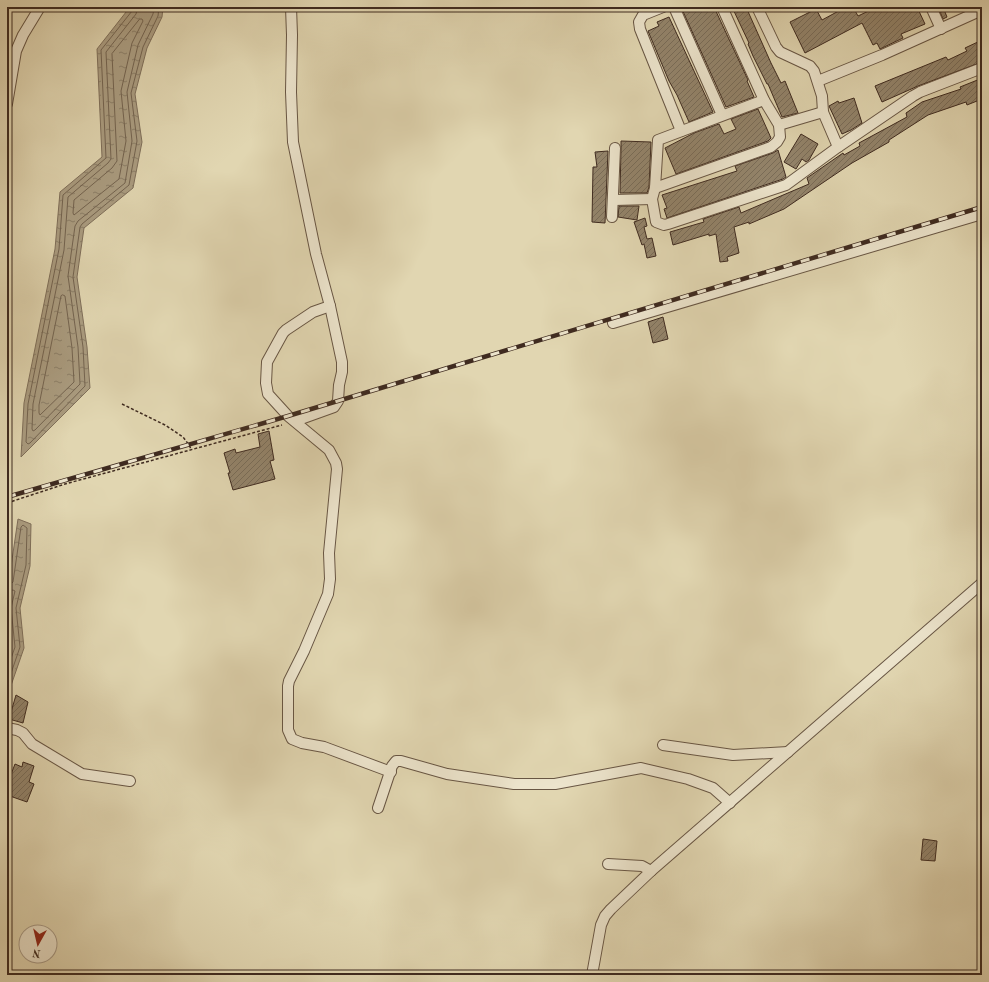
<svg xmlns="http://www.w3.org/2000/svg" width="989" height="982" font-family="'Old Standard TT',serif">
  <defs>
    <pattern id="water-ripples" width="26" height="14" patternUnits="userSpaceOnUse"><rect width="26" height="14" fill="#aa9c80"/><path d="M2 4q2-2 4 0t4 0M15 11q2-2 4 0t4 0" fill="none" stroke="#8c7f68"/></pattern>
    <pattern id="building-hatch" width="6" height="6" patternUnits="userSpaceOnUse"><rect width="6" height="6" fill="#93846b"/><path d="M-1 1l2-2M0 6l6-6M5 7l2-2" fill="none" stroke="#796c58"/></pattern>
  </defs>
  <rect width="100%" height="100%" fill="#e1d6b1"/>
  <filter id="stains"><feTurbulence type="fractalNoise" baseFrequency=".005" numOctaves="4"/><feColorMatrix values="0 0 0 0 .2 0 0 0 0 .09 0 0 0 0 .02 0 0 0 .5 -.17"/></filter>
  <radialGradient id="worn" r=".72"><stop offset=".6" stop-color="#630" stop-opacity="0"/><stop offset="1" stop-color="#630" stop-opacity=".3"/></radialGradient>
  <g fill="url(#water-ripples)" stroke="#7f6f5a">
    <path d="M130 7H163L162 17 147 48 135 94 142 142 133 188 84 228 77 277 87 347 90 388 21 457 24 403 55 249 60 192 102 157 97 49Z"/>
    <path d="M18 519 31 524 30 566 20 608 24 648 7 697V594Z"/>
  </g>
  <g fill="none" stroke-linecap="round" stroke-linejoin="round">
    <g stroke="#746450" stroke-width="1">
      <path d="M133 7 132 11 101 50 106 158 63 195 59 249 28 404 26 442 28 444 30 443 85 386 83 347 73 277 80 227 82 224 129 185 137 141 131 93 143 47 158 16 159 7"/>
      <path d="M138 7 136 14 106 52 111 159 108 163 68 197 64 250 33 404 32 429 33 431 35 430 80 384 78 347 68 276 75 226 78 221 125 183 132 141 127 92 138 45 153 14 154 7"/>
      <path d="M140 19H142L143 21 132 43 121 91 126 141 119 179 74 215 73 213 74 200 112 168 117 161 112 54Z"/>
      <path d="M63 295 65 296 72 348 74 382 40 415 39 413V405L61 296Z"/>
      <path d="M7 585H10L13 582 21 527 23 525 27 528 26 565 16 608 20 647 7 685"/>
      <path d="M7 591 13 590 15 591 11 608 15 647 7 670"/>
    </g>
  </g>
  <g fill="url(#building-hatch)" stroke="#3f2b20">
    <path d="M681 7H714L748 80 747 81 754 97 726 107Z"/>
    <path d="M732 7H746L771 63 781 83 785 81 798 113 782 117 768 84H767L753 56 748 44 749 43Z"/>
    <path d="M846 7H853L858 16 877 7H917L925 24 901 34 903 38 880 49 877 43 873 45 862 23 805 53 790 22 816 9 822 20Z"/>
    <path d="M938 7H943L947 17 943 19Z"/>
    <path d="M669 17 713 112 689 122 677 95 669 81 648 31 659 26 657 22Z"/>
    <path d="M982 40V62L918 86 882 102 875 86 946 57 948 60 967 51 965 48Z"/>
    <path d="M982 75V99L967 105 966 102 928 115 889 140V142L852 163 784 209 749 224V222L734 227 739 253 727 257 728 261 720 262 716 234 709 236V234L673 245 670 232 704 222 703 219 739 207 741 213 809 184 807 178 843 153 844 155 860 146 859 143 907 117 906 113 922 102 961 89 960 87 980 79 979 76Z"/>
    <path d="M854 98 862 123 851 130 842 134 829 106 838 101 839 103Z"/>
    <path d="M758 109 771 138 768 141 676 174 665 148 694 133 719 124 724 134 736 129 731 119Z"/>
    <path d="M801 134 818 144 809 160 806 162 802 159 796 169 784 162Z"/>
    <path d="M621 141 651 142 649 187 647 193H620L621 148Z"/>
    <path d="M778 150 786 177 783 179 667 218 664 209 667 208 662 195 737 171 735 166 773 153Z"/>
    <path d="M608 151 605 223 592 222 593 167H597L595 152Z"/>
    <path d="M619 206H639L637 220 618 217Z"/>
    <path d="M645 218 647 226 644 227 647 239 652 238 656 256 647 258 644 244 642 245 634 222Z"/>
    <path d="M663 317 668 339 653 343 648 322Z"/>
    <path d="M269 431 274 460 270 461 275 479 233 490 228 473H230L224 453 235 449 236 453 260 447 258 434Z"/>
    <path d="M16 695 28 702 23 723 9 719Z"/>
    <path d="M23 762 34 766 29 782 34 784 27 802 7 795V777H10L15 764 22 767Z"/>
    <path d="M923 839 937 841 935 861 921 860Z"/>
  </g>
  <g fill="none" stroke-linecap="round" stroke-linejoin="round">
    <g stroke="#685644" stroke-width="12">
      <g id="minor">
        <path d="M291 7 292 35 291 92 293 142 316 254 330 306 313 312 286 330 283 333 267 362 266 383 268 394 288 416 329 450 336 463 337 469 329 553 330 579 328 594 304 651 289 681 288 686V730L292 739 302 743 324 747 391 772"/>
        <path d="M663 7 643 15 639 22 640 29 681 131"/>
        <path d="M674 7 722 115"/>
        <path d="M757 7 776 47 780 52 810 66 814 71 822 96 823 112 838 147"/>
        <path d="M931 7 941 29"/>
        <path d="M818 81 882 55 982 10"/>
        <path d="M764 100 658 140 655 188 652 199 656 222 664 225 668 224 786 185 838 147 913 96 920 92 982 68"/>
        <path d="M7 104 16 51 23 35 40 7"/>
        <path d="M779 125 823 112"/>
        <path d="M655 188 771 147 777 142 780 137 779 125 764 100 722 7"/>
        <path d="M614 200 652 199"/>
        <path d="M612 217 615 148"/>
        <path d="M613 323 982 214"/>
        <path d="M295 421 334 407 338 401 339 385 342 372V362L330 306"/>
        <path d="M7 728 17 730 23 733 32 744 82 774 130 781"/>
        <path d="M663 745 733 755 788 752"/>
        <path d="M378 808 392 766 396 761H401L447 774 514 784H555L641 768 645 769 688 779 713 788 730 803"/>
        <path d="M608 864 642 866 651 871"/>
        <path d="M592 975 601 925 605 916 611 909 651 871 982 583"/>
      </g>
    </g>
    <g stroke="#3f2b20" stroke-width="1.5" stroke-dasharray="3 2" stroke-linecap="butt">
      <path d="M122 404 165 425 183 437 189 445 191 449"/>
      <path d="M7 503 65 484 282 425"/>
    </g>
    <use href="#minor" stroke="#ece4cc" stroke-width="10"/>
    <g stroke="#3f2b20" stroke-width="4.5">
      <path id="rail" d="M7 497 288 416 982 207"/>
    </g>
    <use href="#rail" stroke="#ece4cc" stroke-width="3" stroke-dasharray="9" stroke-linecap="butt"/>
  </g>
  <rect width="989" height="982" fill="none" stroke="#e1d6b1" stroke-width="24"/>
  <rect x="8" y="8" width="973" height="966" fill="none" stroke="#3f2b20" stroke-width="2"/>
  <rect x="12" y="12" width="965" height="958" fill="none" stroke="#3f2b20"/>
  <g transform="translate(38 944) rotate(188)"><circle r="19" fill="#ece4cc" stroke="#a79a87"/>
  <path d="M0-3L7 15L0 10L-7 15Z" fill="#8f2418"/>
  <text y="-6" font-size="11" font-weight="bold" text-anchor="middle" fill="#3f2b20">N</text>
  </g>
  <rect width="100%" height="100%" filter="url(#stains)"/>
  <rect width="100%" height="100%" fill="url(#worn)"/>
</svg>
